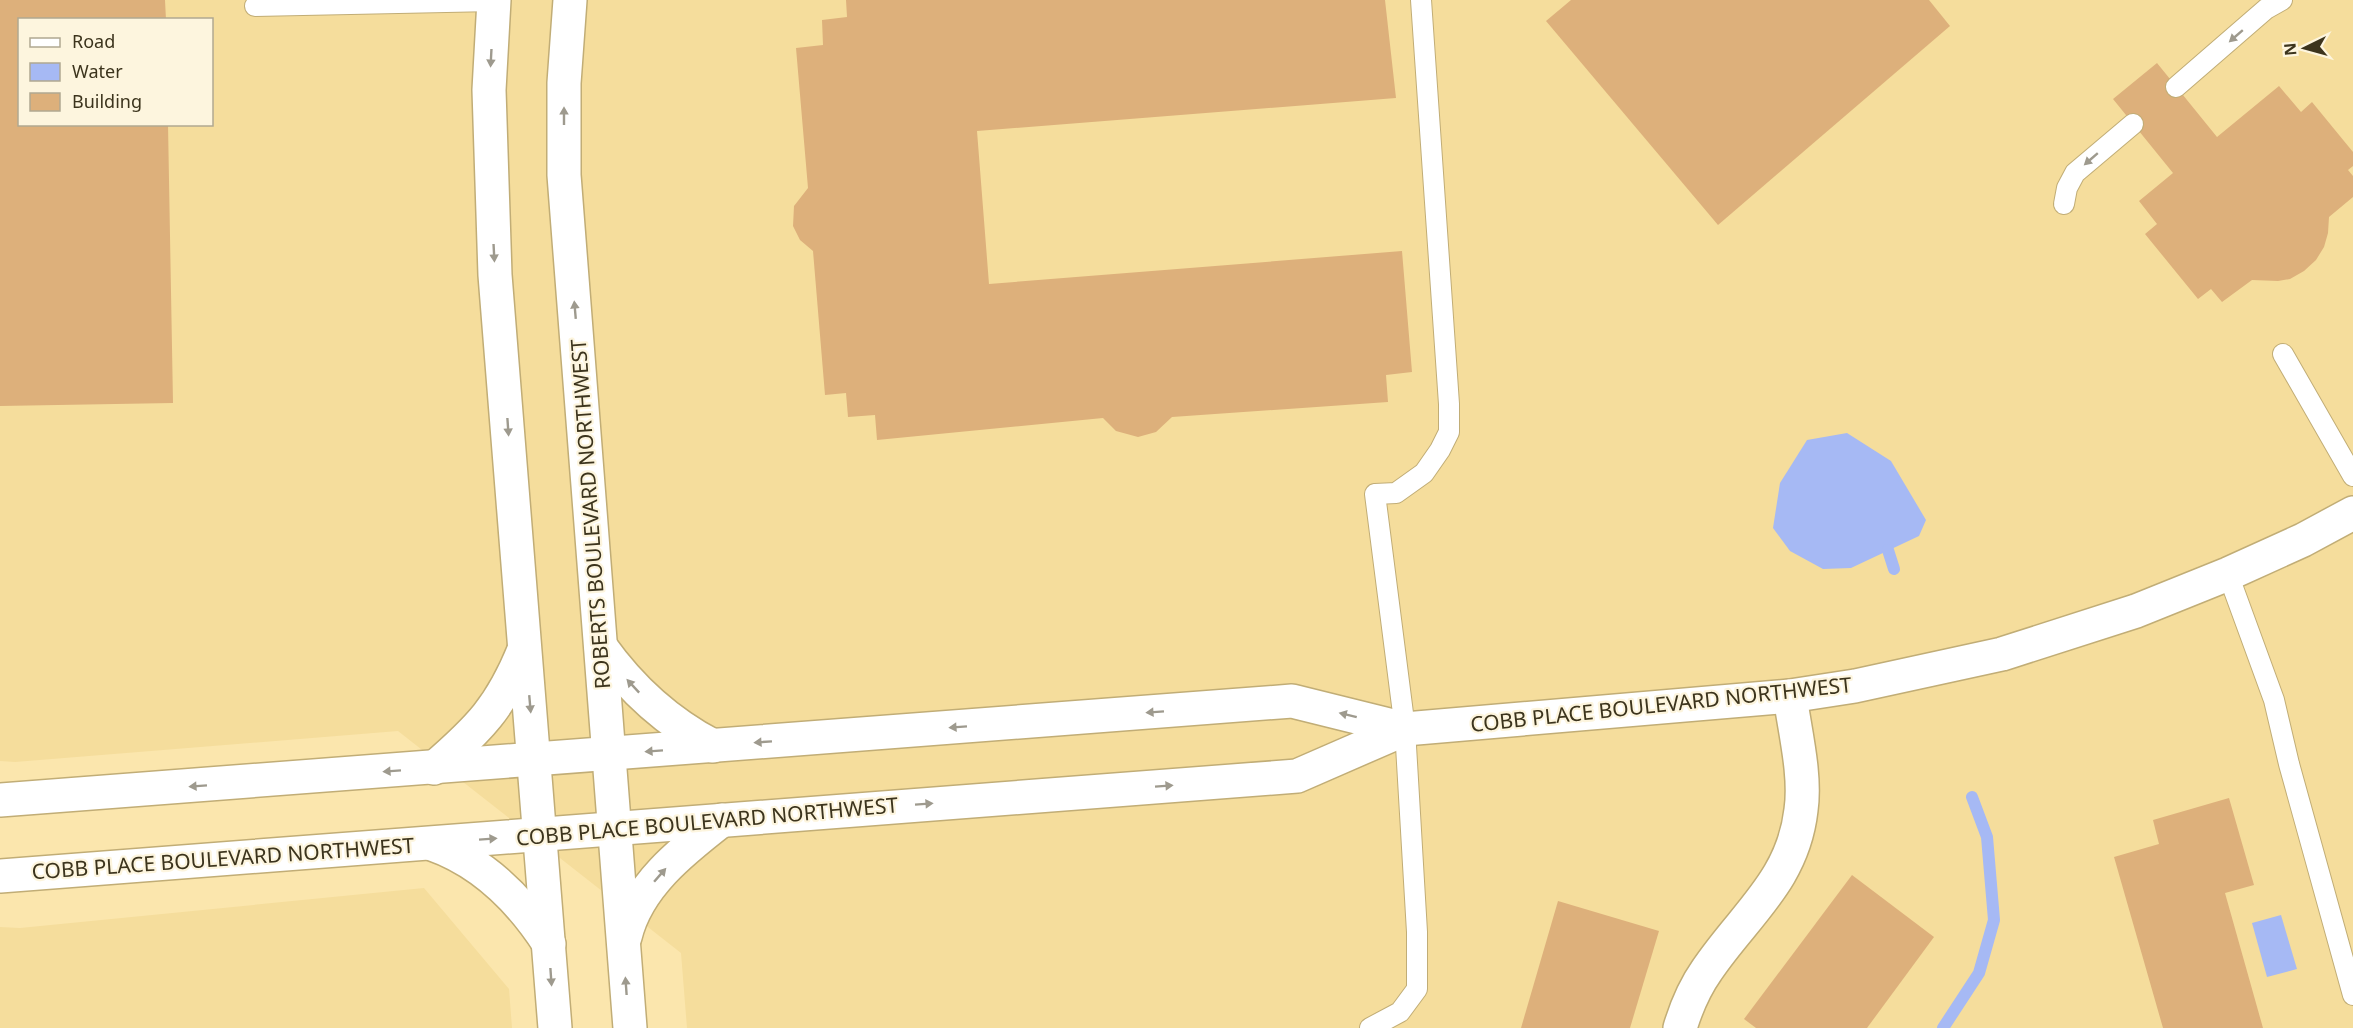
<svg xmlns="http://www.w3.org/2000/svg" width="2353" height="1028" font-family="'Noto Sans',sans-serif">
  <rect width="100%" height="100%" fill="#fbe6ad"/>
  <g fill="#f5dd9c" fill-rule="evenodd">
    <path d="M0 0H2353V1028H687L681 953 398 731 15 762 0 761ZM20 20H212V124H20Z"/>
    <path d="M424 888 509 989 512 1028H0V927L20 928Z"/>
  </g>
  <g fill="#a6b9f4">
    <path d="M1847 433 1891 461 1926 520 1919 536 1851 568 1823 569 1790 551 1773 528 1780 483 1807 440Z"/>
    <path d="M2281 915 2297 969 2267 977 2252 923Z"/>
  </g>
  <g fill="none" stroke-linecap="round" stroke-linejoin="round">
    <g stroke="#a6b9f4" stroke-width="12">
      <path d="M1888 550 1894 569"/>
      <path d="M1943 1028 1979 973 1994 920 1987 837 1972 797"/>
    </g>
  </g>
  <g fill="#ddb07b">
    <path d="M0 0H165L166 20H20V124H168L173 403 0 406Z"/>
    <path d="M846 0H1385L1396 98 977 131 989 284 1402 251 1412 372 1386 375 1388 402 1172 417 1156 432 1138 437 1116 431 1103 418 877 440 875 415 848 417 846 393 825 395 813 251 800 240 793 226 794 206 808 188 796 48 823 45 822 20 847 17Z"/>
    <path d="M1571 0H1929L1950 26 1718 225 1546 21Z"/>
    <path d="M2157 63 2217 137 2279 86 2301 112 2312 102 2353 152V166L2348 170 2353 176V197L2329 217 2328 233 2324 247 2316 260 2304 271 2290 279 2278 281 2252 280 2222 302 2211 289 2198 299 2145 234 2157 224 2139 201 2173 173 2113 99Z"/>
    <path d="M2229 798 2254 885 2225 893 2263 1028H2163L2114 857 2159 844 2153 820Z"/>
    <path d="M1852 875 1934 937 1867 1028H1756L1744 1019Z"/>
    <path d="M1558 901 1659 931 1630 1028H1521Z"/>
  </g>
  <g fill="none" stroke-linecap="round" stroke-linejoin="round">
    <g stroke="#c1ad76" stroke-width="22">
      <g id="service">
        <path d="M255 6 494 1"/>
        <path d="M2176 87 2266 9 2282 0"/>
        <path d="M2064 204 2067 188 2075 173 2133 124"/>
        <path d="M2283 354 2353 476"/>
        <path d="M2228 574 2274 700 2289 764 2353 995"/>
        <path d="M1370 1028 1400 1012 1417 989V932L1405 729 1375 494 1396 493 1424 473 1440 450 1449 432V404L1421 0"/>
      </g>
    </g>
    <g stroke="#c1ad76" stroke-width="36">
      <path id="minor" d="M1680 1028C1686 1008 1695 987 1707 970 1744 915 1793 881 1801 810 1806 775 1795 732 1790 696"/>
    </g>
    <g stroke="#c1ad76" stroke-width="36">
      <g id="tertiary">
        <path d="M494 0 489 90 495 275 555 1028"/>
        <path d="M570 0 564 83V175L630 1028"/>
        <path d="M601 647C631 689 667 722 713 746"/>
        <path d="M434 768C479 729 501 707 524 650"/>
        <path d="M0 800 1292 701 1405 729 1790 696 1855 686 2002 654 2136 611 2228 574 2303 540 2353 513"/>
        <path d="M432 844C483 862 520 899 549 944"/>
        <path d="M0 876 1297 776 1405 729"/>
        <path d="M625 937C637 886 682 851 722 820"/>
      </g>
    </g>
    <use href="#service" stroke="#fff" stroke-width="20"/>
    <use href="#minor" stroke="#fff" stroke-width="33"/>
    <use href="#tertiary" stroke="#fff" stroke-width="33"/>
  </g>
  <defs><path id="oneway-solid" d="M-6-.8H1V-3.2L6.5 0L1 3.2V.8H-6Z" transform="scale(1.5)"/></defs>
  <g fill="#9e9a8e">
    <use href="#oneway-solid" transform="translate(2236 36) rotate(139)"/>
    <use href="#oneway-solid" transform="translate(491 58) rotate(93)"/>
    <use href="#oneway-solid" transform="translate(564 116) rotate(-90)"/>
    <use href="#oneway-solid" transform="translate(2091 159) rotate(139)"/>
    <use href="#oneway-solid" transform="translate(494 253) rotate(87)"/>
    <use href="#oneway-solid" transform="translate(575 310) rotate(-95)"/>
    <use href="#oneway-solid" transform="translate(508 427) rotate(86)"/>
    <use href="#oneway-solid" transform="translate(633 686) rotate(-133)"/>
    <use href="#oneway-solid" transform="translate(530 704) rotate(85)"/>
    <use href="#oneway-solid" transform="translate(1155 712) rotate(176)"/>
    <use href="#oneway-solid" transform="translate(1348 715) rotate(-166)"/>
    <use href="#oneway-solid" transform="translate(958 727) rotate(176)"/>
    <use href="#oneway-solid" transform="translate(763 742) rotate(176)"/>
    <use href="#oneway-solid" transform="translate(654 751) rotate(176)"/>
    <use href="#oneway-solid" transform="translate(392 771) rotate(176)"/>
    <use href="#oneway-solid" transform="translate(198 786) rotate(176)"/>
    <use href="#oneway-solid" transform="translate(1164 786) rotate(-4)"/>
    <use href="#oneway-solid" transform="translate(924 804) rotate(-4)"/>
    <use href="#oneway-solid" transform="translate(488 839) rotate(-4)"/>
    <use href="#oneway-solid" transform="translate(660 875) rotate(-49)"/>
    <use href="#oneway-solid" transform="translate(551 977) rotate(86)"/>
    <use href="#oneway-solid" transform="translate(626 986) rotate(-94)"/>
  </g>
  <g text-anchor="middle" stroke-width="4.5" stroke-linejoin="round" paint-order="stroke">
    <g font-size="21" fill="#3c341d" stroke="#fdf5de">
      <text transform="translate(591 514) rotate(-94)" y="7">ROBERTS BOULEVARD NORTHWEST</text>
      <text transform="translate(1661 705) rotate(-6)" y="7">COBB PLACE BOULEVARD NORTHWEST</text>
      <text transform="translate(707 822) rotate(-5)" y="7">COBB PLACE BOULEVARD NORTHWEST</text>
      <text transform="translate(223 859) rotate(-4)" y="7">COBB PLACE BOULEVARD NORTHWEST</text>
    </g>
  </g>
  <rect x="18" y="18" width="195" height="108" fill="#fdf5de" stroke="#b0a891" stroke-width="1.5"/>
  <rect x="30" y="38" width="30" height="9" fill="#ffffff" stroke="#b0a891" stroke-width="1.5"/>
  <text x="72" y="48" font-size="18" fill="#3c341d">Road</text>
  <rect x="30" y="63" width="30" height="18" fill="#a6b9f4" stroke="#b0a891" stroke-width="1.5"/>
  <text x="72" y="78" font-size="18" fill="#3c341d">Water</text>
  <rect x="30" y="93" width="30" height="18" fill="#ddb07b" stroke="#b0a891" stroke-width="1.5"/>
  <text x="72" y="108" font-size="18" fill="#3c341d">Building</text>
  <g transform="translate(2305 48) rotate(265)" stroke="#fdf5de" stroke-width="4.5" paint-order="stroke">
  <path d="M0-4.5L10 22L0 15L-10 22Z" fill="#3c341d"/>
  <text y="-9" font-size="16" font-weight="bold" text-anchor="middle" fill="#3c341d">N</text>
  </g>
</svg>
